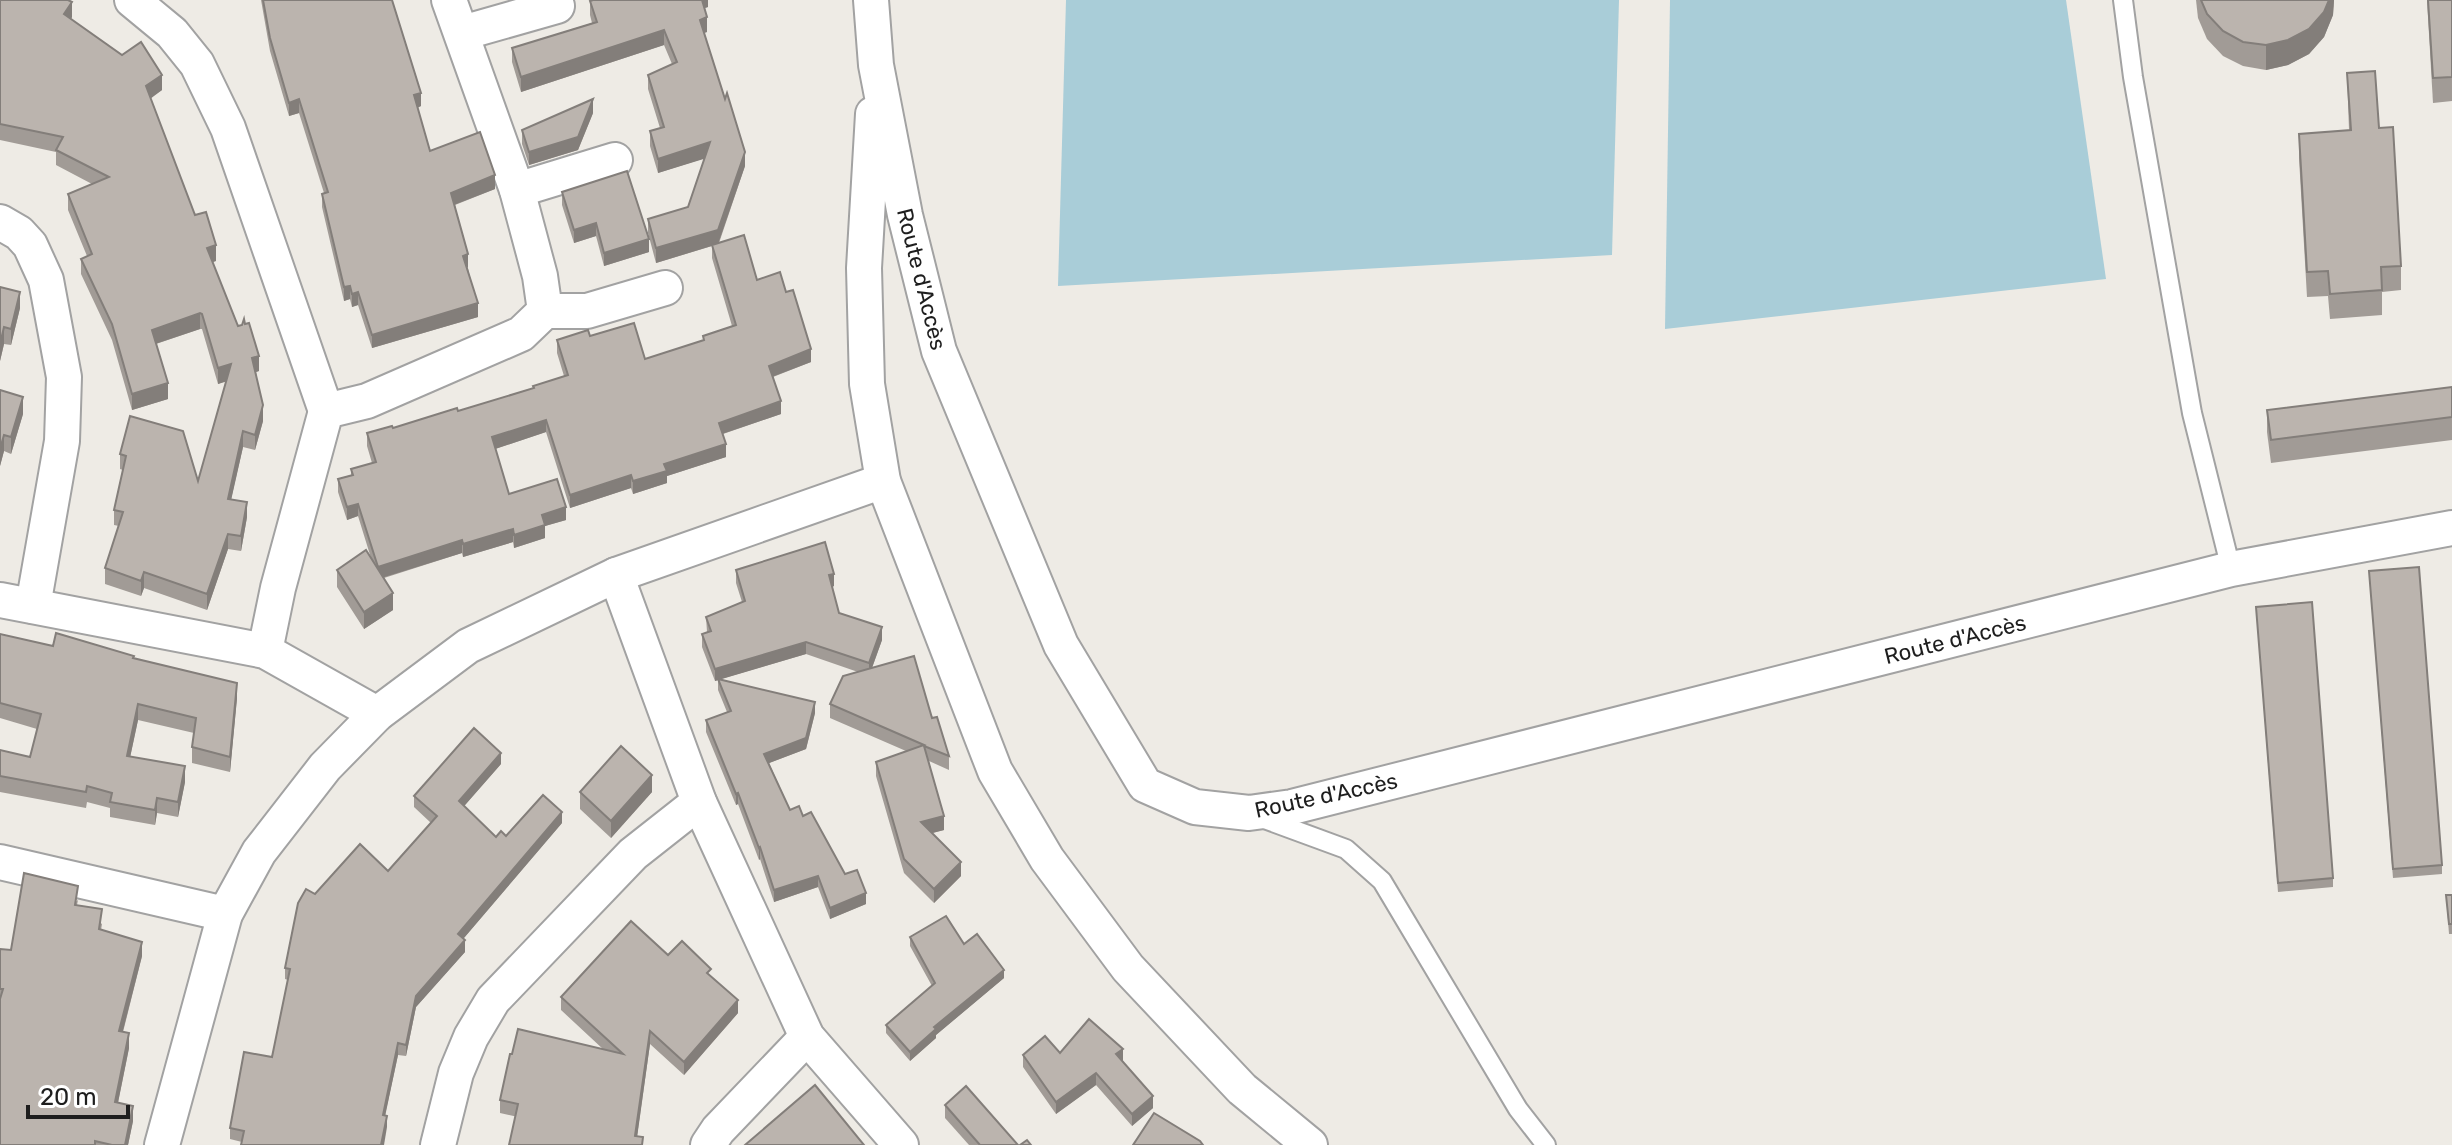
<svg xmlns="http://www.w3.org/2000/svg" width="2452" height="1145" font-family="Rubik,sans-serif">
  <rect width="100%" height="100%" fill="#eeebe5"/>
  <g fill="#a9cdd8">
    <path d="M1066 0H1619L1612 255 1058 286Z"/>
    <path d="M1670 0H2066L2106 279 1665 329Z"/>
  </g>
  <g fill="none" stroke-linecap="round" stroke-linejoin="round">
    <g stroke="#a2a2a2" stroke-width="22">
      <g id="service">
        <path d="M2123 0 2133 77 2192 413 2231 569"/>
        <path d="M1259 817 1346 849 1382 881 1518 1109 1546 1145"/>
      </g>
    </g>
    <g stroke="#a2a2a2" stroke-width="38">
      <g id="minor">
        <path d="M132 0 172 33 197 64 228 128 326 411"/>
        <path d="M871 0 876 65 905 215 939 351 1061 645 1145 785 1195 807 1249 813 1292 807 2231 569 2452 528"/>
        <path d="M462 33 557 6"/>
        <path d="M873 114 864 268 867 384 883 481 995 771 1047 859 1128 968 1242 1089 1310 1145"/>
        <path d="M517 190 615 160"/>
        <path d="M0 222 19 233 30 245 46 280 64 377 62 441 33 606"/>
        <path d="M545 311H587L665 288"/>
        <path d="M616 575 699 802 807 1037 901 1145"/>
        <path d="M0 600 265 651 377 714"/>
        <path d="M265 651 278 588 326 411 367 401 521 334 545 311 540 276 517 190 449 0"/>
        <path d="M0 862 225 914"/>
        <path d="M162 1145 225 914 259 852 325 767 377 714 468 646 616 575 883 481"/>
        <path d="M438 1145 456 1073 471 1037 493 1000 633 854 699 802"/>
        <path d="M708 1145 718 1130 807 1037"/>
      </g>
    </g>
    <use href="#service" stroke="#fff" stroke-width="18"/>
    <use href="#minor" stroke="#fff" stroke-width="34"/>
  </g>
  <g fill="#a19b96">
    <path d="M0 0 72 17 71 19 162 90 150 98 195 215 216 261 212 262 238 326 259 371 256 372 263 421 255 450 243 447 231 499 247 517 241 551 228 549 207 610 144 588 141 596 105 584V568L119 526 114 525V510L123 470 120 469V454L198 481 226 381 218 384 202 329H200L156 344 168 399 132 410 112 340 81 274V259L87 256 68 210V194L92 184 56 165V152L0 140Z"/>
    <path d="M261 0H392L421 106 417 108 430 151 495 189 455 205 478 317 372 348 358 305 352 307 350 299 344 301 322 207V194L324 193 299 113 289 116 270 51Z"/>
    <path d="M708 0V7L705 8 707 32 704 33 745 166 719 243 757 280 786 292 811 362 773 377 781 414 723 434 726 457 667 476V483L633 494 631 488 570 508 546 432 495 449 509 494 566 520 545 526V538L514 548 513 542 463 557 462 553 384 578 393 610 364 629 337 587V570L371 558 358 516 347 520 338 492V479L351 475V469L372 463 367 446V433L393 428 458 411 533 388 564 376 557 353V340L590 336 645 359 703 340V336L732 326 712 258V246L656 263 648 233V219L688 207 705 158 658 173 650 146V131L660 128 648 89V75L672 64 664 45 521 92 512 62V48L592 23 590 15V1Z"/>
    <path d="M2196 0H2334L2333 15 2324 37 2309 54 2288 65 2266 70 2243 66 2223 56 2207 39 2198 18Z"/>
    <path d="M2427 0H2452V101L2433 103Z"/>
    <path d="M2347 73 2379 128 2401 266V290L2382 292V315L2330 319 2328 296 2307 297 2299 158V134L2349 130Z"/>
    <path d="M593 113 578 150 529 165 522 144V130Z"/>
    <path d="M562 192 649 252 604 266 596 236 574 243 562 205Z"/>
    <path d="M0 287 20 308 11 345 4 344 0 361Z"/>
    <path d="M2452 387V440L2271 463 2267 432V410Z"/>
    <path d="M0 390 23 414 11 454 4 451 0 466Z"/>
    <path d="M736 570 834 586 832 587 839 613 882 640 872 668 932 718 949 756V770L929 761 944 830 932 833 961 876 934 903 904 873 876 776V762L906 751 830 718V704L858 672 806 654 721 679 815 713 806 749 769 763 790 810 803 816 866 904 830 919 818 887 774 902 760 859 759 860 738 804 736 805 706 732V720L727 712 718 690V680L715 681 702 647V634L707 632 706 617 742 602 736 583Z"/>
    <path d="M2369 571 2442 865V874L2393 878Z"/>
    <path d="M2256 607 2333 878V887L2278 892Z"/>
    <path d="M0 634 53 646 134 658 237 698 230 772 192 763V747L194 733 138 720 130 757 185 782 178 817 157 813 155 825 110 817V808L87 802 86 808 0 792V750L30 757 37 729 0 718Z"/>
    <path d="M501 764 464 806 496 837 506 836 562 823 463 939 465 952 416 1007 406 1056 398 1055 385 1115 387 1127 242 1142 230 1139V1128L272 1057 288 980 285 979V968L315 894 388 871 431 823 414 807V796Z"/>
    <path d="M580 792H652L611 838 580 809Z"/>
    <path d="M2446 895H2452V934H2449Z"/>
    <path d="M78 900 77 905 102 924 101 930 142 956 123 1032 129 1048 118 1103 133 1121 128 1145H0V949L11 950Z"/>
    <path d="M910 937 964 944 1004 978 936 1035V1038L910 1061 886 1033V1025L932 986 910 946Z"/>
    <path d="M668 955 711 976 738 1013 684 1075 650 1044 637 1136 643 1145 500 1113V1100L604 1050 561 1010V997Z"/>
    <path d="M1060 1053 1122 1061 1153 1108 1132 1126 1096 1085 1056 1114 1023 1067V1055Z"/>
    <path d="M945 1105 1018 1145H969L945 1118Z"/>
  </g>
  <g fill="#837e7a">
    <path d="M701 0H708V7L701 9Z"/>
    <path d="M2329 0H2334L2333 15 2324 37 2309 54 2288 65 2266 70V45Z"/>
    <path d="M72 2V17L64 30V14Z"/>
    <path d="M707 17V32L700 34V20Z"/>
    <path d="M664 30V45L521 92V77Z"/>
    <path d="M162 75V90L146 102V86Z"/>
    <path d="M421 93V106L414 109V95Z"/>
    <path d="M299 99V113L289 116V103Z"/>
    <path d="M593 99V113L578 150 529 165V152Z"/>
    <path d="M710 142V157L658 173V159Z"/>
    <path d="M745 152V166L718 244 656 263V248Z"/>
    <path d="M495 175V189L451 206V193Z"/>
    <path d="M596 223V236L574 243V230Z"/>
    <path d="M649 239V252L604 266V253Z"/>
    <path d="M216 245V261L207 264V248Z"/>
    <path d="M468 254V267L463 269V256Z"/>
    <path d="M350 286V299L344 301V287Z"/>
    <path d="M20 292V308L11 345V329Z"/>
    <path d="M358 292V305L352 307V294Z"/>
    <path d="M478 303V317L372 348V335Z"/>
    <path d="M200 313V329L152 345V330Z"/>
    <path d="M4 327V344L0 361V344Z"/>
    <path d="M811 349V362L769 378V366Z"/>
    <path d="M259 356V371L252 373V358Z"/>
    <path d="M231 364V380L218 384V368Z"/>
    <path d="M168 383V399L132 410V394Z"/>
    <path d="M23 397V414L11 454V437Z"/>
    <path d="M781 401V414L719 435V423Z"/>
    <path d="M263 405V421L255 450V435Z"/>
    <path d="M546 420V432L492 450V437Z"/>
    <path d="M243 431V447L228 514V499Z"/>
    <path d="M4 435V451L0 466V449Z"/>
    <path d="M726 444V457L667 476V483L633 494V481L664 464Z"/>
    <path d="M631 475V488L570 508V495Z"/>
    <path d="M247 502V517L241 551V536Z"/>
    <path d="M358 504V516L347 520V507Z"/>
    <path d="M566 507V520L545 526V538L514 548V535L542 515Z"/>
    <path d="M513 529V542L463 557V544Z"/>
    <path d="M228 534V549L207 610V594Z"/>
    <path d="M462 540V553L378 579V567Z"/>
    <path d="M144 572V588L141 596V581Z"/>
    <path d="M834 574V586L829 588V575Z"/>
    <path d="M393 593V610L364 629V612Z"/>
    <path d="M882 627V640L869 676V663Z"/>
    <path d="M806 642V654L715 681V669Z"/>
    <path d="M237 683V698L230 772V757Z"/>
    <path d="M815 702V713L806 749 764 765V754Z"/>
    <path d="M138 704V720L127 772V756Z"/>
    <path d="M501 753V764L459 812V801Z"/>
    <path d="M185 766V782L178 817V802Z"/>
    <path d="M652 775V792L611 838V821Z"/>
    <path d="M738 793V804L736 805V794Z"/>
    <path d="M157 798V813L155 825V810Z"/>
    <path d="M562 812V823L458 945V934Z"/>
    <path d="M944 816V830L921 836V822Z"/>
    <path d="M760 847V859L759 860V848Z"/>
    <path d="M961 862V876L934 903V889Z"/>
    <path d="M818 876V887L774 902V890Z"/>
    <path d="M866 893V904L830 919V908Z"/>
    <path d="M465 940V952L416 1007 406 1056V1045L416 996Z"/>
    <path d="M142 942V956L119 1046V1031Z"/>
    <path d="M1004 970V978L936 1035V1038L910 1061V1052L934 1027Z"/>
    <path d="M738 1000V1013L684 1075V1062Z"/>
    <path d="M650 1031V1044L636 1145 635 1136Z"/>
    <path d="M129 1033V1048L115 1117V1102Z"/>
    <path d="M398 1043V1055L383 1126V1115Z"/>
    <path d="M1123 1049V1061L1116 1054Z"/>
    <path d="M1096 1073V1085L1056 1114V1102Z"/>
    <path d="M1153 1096V1108L1132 1126V1114Z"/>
    <path d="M133 1106V1121L128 1145H125Z"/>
    <path d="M387 1116V1127L384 1145H381Z"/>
  </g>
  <g fill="#bbb4ae" stroke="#837e7a" stroke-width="2">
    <path d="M0 0H68L72 2 64 14 122 55 141 42 162 75 146 86 195 215 206 212 216 245 207 248 238 326 242 325 244 319 245 324 249 323 259 356 252 358 263 405 255 435 243 431 228 499 247 502 241 536 228 534 207 594 144 572 141 581 105 568 123 512 114 510 126 456 120 454 130 416 183 431 198 481 231 364 218 368 202 314 200 313 152 330 168 383 132 394 112 324 81 259 92 254 68 194 109 177 56 150 63 137 0 124Z"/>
    <path d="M263 0H392L421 93 414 95 430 151 480 132 495 175 451 193 468 254 463 256 478 303 372 335 358 292 352 294 350 286 344 287 322 194 328 192 299 99 289 103 270 38Z"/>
    <path d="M593 0H702L707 17 700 20 725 99 727 93 745 152 718 230 656 248 648 219 688 207 710 142 658 159 650 131 664 127 648 75 677 62 664 30 521 77 512 48 597 22 590 1Z"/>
    <path d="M2201 0H2329L2324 12 2309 29 2288 40 2266 45 2243 42 2223 31 2207 14Z"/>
    <path d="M2428 0H2452V77L2433 78Z"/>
    <path d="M2375 71 2379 128 2393 127 2401 266 2381 267 2382 290 2330 294 2328 271 2307 272 2299 134 2351 130 2347 73Z"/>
    <path d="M593 99 578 137 529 152 522 130Z"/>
    <path d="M627 171 649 239 604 253 596 223 574 230 562 192Z"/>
    <path d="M744 235 757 280 780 272 786 292 793 290 811 349 769 366 781 401 719 423 726 444 664 464 667 471 633 481 631 475 570 495 546 420 492 437 509 494 557 479 566 507 542 515 545 525 514 535 513 529 463 544 462 540 378 567 358 504 347 507 338 479 353 475 351 469 376 462 367 433 392 426 393 428 457 408 458 411 534 388 533 386 568 375 557 340 588 330 590 336 634 323 645 359 704 340 703 336 736 325 712 245Z"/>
    <path d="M0 287 20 292 11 329 4 327 0 344Z"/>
    <path d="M2452 387V417L2271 440 2267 410Z"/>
    <path d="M0 390 23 397 11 437 4 435 0 449Z"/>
    <path d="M825 542 834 574 829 575 839 613 882 627 869 663 806 642 715 669 702 634 711 631 706 617 745 601 736 570Z"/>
    <path d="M366 550 393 593 364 612 337 570Z"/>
    <path d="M2419 567 2442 865 2393 869 2369 571Z"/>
    <path d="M2312 602 2333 878 2278 883 2256 607Z"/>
    <path d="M56 633 134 656 133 658 237 683 230 757 192 747 196 718 138 704 127 756 185 766 178 802 157 798 155 810 110 802 112 793 87 786 86 792 0 776V750L30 757 41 714 0 703V634L53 646Z"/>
    <path d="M914 656 932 718 937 717 949 756 924 746 944 816 921 822 961 862 934 889 904 859 876 762 924 745 830 704 843 676Z"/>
    <path d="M718 679 815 702 806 738 764 754 790 810 799 806 803 816 811 812 845 874 857 870 866 893 830 908 818 876 774 890 760 847 759 848 738 793 736 794 706 720 731 711Z"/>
    <path d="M474 728 501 753 459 801 496 837 501 831 506 836 543 795 562 812 458 934 465 940 416 996 406 1045 398 1043 383 1115 387 1116 381 1145H241L244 1131 230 1128 244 1052 272 1057 290 969 285 968 298 903 306 889 315 894 360 844 388 871 437 816 414 796Z"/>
    <path d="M621 746 652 775 611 821 580 792Z"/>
    <path d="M24 873 78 886 75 905 102 909 99 929 142 942 119 1031 129 1033 115 1102 133 1106 125 1145H112L95 1141V1145H0V999L3 989H0V949L11 950Z"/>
    <path d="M2446 895H2452V924H2449Z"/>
    <path d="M946 916 964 944 977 934 1004 970 934 1027 936 1029 910 1052 886 1025 935 983 910 937Z"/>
    <path d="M631 921 668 955 682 941 711 969 707 973 738 1000 684 1062 650 1031 635 1136 643 1137 642 1145H509L518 1104 500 1100 510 1054H512L518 1029 623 1054 561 997Z"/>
    <path d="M1089 1019 1123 1049 1116 1054 1153 1096 1132 1114 1096 1073 1056 1102 1023 1055 1045 1036 1060 1053Z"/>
    <path d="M815 1085 864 1145H745Z"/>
    <path d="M966 1086 1018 1145H980L945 1105Z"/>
    <path d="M1154 1113 1200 1141 1203 1145H1133Z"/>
    <path d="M1027 1140 1031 1145H1020Z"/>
  </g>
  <g text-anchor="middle" stroke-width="8" stroke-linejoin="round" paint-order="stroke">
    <g font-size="22" fill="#1e1e1e" stroke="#fff">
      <text transform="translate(922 279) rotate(76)" y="8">Route d'Accès</text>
      <text transform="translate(1955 639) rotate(-14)" y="8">Route d'Accès</text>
      <text transform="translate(1326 795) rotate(-12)" y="8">Route d'Accès</text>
    </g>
  </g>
  <path d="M28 1105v12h100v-12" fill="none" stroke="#1e1e1e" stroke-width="4"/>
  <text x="40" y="1105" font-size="24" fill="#1e1e1e" stroke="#ffffff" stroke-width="6" paint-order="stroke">20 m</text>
</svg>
